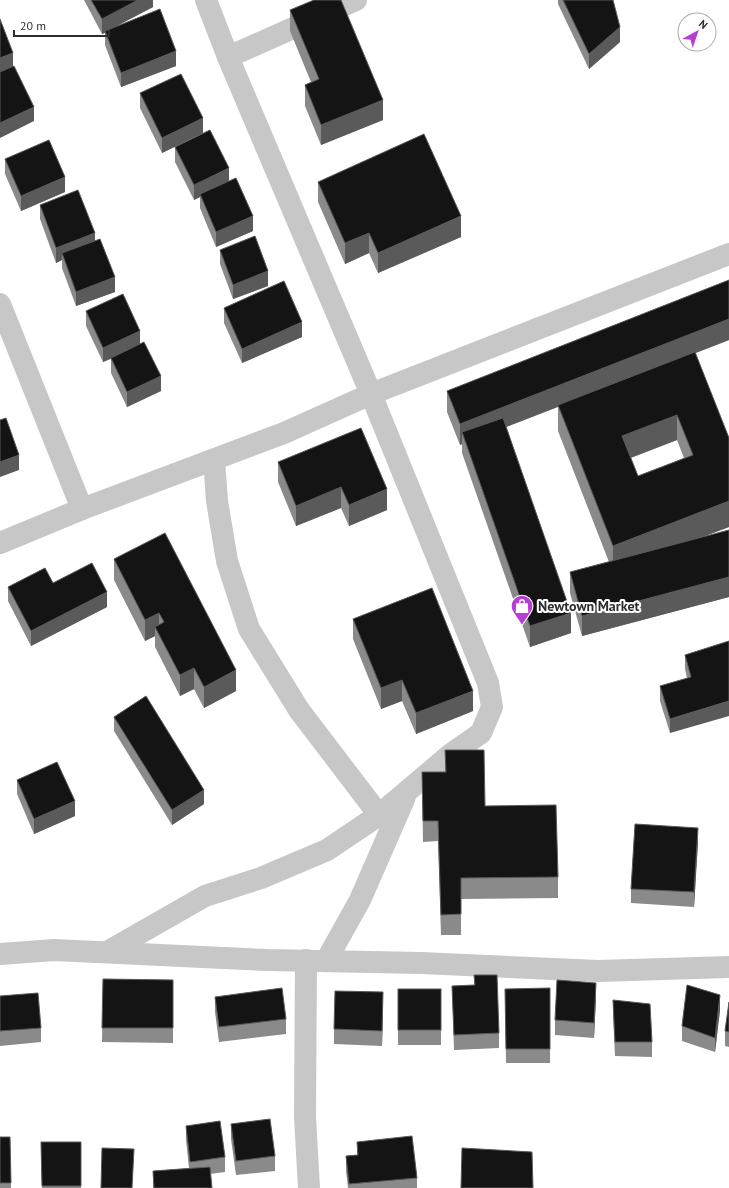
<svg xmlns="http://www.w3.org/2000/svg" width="729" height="1188" font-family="'PT Sans',sans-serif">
  <rect width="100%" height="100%" fill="#fff"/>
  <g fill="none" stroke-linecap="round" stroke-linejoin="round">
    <g stroke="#c7c7c7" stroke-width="22">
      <path d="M228 57 356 0"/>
      <path d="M0 304 82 509"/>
      <path d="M214 460 217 501 227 561 249 629 299 710 379 815"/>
      <path d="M0 543 82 509 284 433 371 394 729 254"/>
      <path d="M107 952 205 896 261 878 327 850 379 815 451 754 481 733 492 707 488 683 371 394 228 57 206 0"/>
      <path d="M0 954 54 950 267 960 421 963 598 971 729 967"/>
      <path d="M306 960 305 1117 309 1188"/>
      <path d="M326 961 360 900 405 797"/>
    </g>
  </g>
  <g fill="#8a8a8a" fill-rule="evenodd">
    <path d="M84 0H153V7L119 25 176 66 121 87 105 45V33L102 34Z"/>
    <path d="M558 0H613L620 42 589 69 558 4Z"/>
    <path d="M290 10 383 120 321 145 305 106V85L311 82 290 31Z"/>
    <path d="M140 93 203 133 162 153 140 108Z"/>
    <path d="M175 147 229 181 253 231 216 247 200 208V197L194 200 175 162Z"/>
    <path d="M5 159 65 192 21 211 5 174Z"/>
    <path d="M318 182 461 237 378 273 369 253 345 264 318 202Z"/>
    <path d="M40 205 95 241 115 292 76 306 62 268V260L56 263 40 219Z"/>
    <path d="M220 250 268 286 233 299 220 264Z"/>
    <path d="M729 280V340L695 353 729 438V527L702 537 729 530V597L582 636 570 593V572L609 562 558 431V407L506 427 571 633 530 647 462 453V444L460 445 447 412V391ZM677 440 684 458 638 476 631 458Z"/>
    <path d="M224 308 302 337 242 363 224 323Z"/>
    <path d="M86 311 140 344 161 391 127 407 111 373V359L103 362 86 326Z"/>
    <path d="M278 462 387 489V510L349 526 341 508 296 526 278 482Z"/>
    <path d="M114 559 236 691 204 708 194 689 180 696 155 647V636L145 641 114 580Z"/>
    <path d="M53 583 107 607 31 646 8 601V587Z"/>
    <path d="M353 619 473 711 416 734 402 701 381 709 353 639Z"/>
    <path d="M729 641 670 733 660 701V686L687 678 685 669V655Z"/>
    <path d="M114 717 204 804 172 825 114 731Z"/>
    <path d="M445 750 485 806 558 877V898L461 899V935H441L438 841 423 842 422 772H445Z"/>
    <path d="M17 780 75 816 34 834 17 794Z"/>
    <path d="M698 842 694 907 631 903V889Z"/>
    <path d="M474 975 499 1033V1048L454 1050 452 986 474 985Z"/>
    <path d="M103 979 173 980V1043L102 1042Z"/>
    <path d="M550 988V1063H506L505 989Z"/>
    <rect x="398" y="989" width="43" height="56"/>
    <path d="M0 996 41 1028V1042L0 1046Z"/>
    <path d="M215 997 286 1019V1034L219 1042 215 1012Z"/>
    <path d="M596 997 594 1038 555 1035V1020Z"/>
    <path d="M613 1000 652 1042V1057L615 1056 613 1014Z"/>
    <path d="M729 1002V1047L725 1046V1031Z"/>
    <path d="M383 1007 382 1046 334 1044V1029Z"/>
    <path d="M720 1010 715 1052 682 1041V1026Z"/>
    <path d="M231 1124 275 1156V1171L236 1175 231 1139Z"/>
    <path d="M186 1126 225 1157V1172L210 1174 212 1188H153V1171L189 1168 186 1140Z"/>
    <path d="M0 1137H10L11 1188H0Z"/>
    <path d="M41 1142H81V1188H42Z"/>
    <path d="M357 1142 417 1178V1188H348L346 1171V1156L357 1155Z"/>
  </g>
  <g fill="#5a5a5a">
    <path d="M138 0H153V7L105 32V31V33L102 34V19Z"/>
    <path d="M620 27V42L589 69V54Z"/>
    <path d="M176 51V66L121 87V73Z"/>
    <path d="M13 53V68L0 73V58Z"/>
    <path d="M383 100V120L321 145V125Z"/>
    <path d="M34 107V121L0 138V123Z"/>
    <path d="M203 118V133L162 153V138Z"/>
    <path d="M229 168V182L200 194V197L194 200V185Z"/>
    <path d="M65 177V192L21 211V196Z"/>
    <path d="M253 216V231L216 247V232Z"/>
    <path d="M461 216V237L378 273V253Z"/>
    <path d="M95 233V248L62 253V260L56 263V248Z"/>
    <path d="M369 233V253L345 264V243Z"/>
    <path d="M268 271V286L233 299V285Z"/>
    <path d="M115 277V292L76 306V292Z"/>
    <path d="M729 319V340L465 443 462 432V444L460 445V424Z"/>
    <path d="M302 322V337L242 363V349Z"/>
    <path d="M140 331V345L103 362V348Z"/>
    <path d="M161 376V391L127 407V392Z"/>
    <path d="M677 415V440L622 461V436Z"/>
    <path d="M19 455V470L0 477V462Z"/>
    <path d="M341 487V508L296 526V506Z"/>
    <path d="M387 489V510L349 526V505Z"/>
    <path d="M729 501V527L613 571V546Z"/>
    <path d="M729 577V597L582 636V616Z"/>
    <path d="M107 592V607L31 646V631Z"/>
    <path d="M159 613V634L155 627V636L145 641V620Z"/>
    <path d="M571 613V633L530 647V626Z"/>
    <path d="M194 668V689L180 696V675Z"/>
    <path d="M236 670V691L204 708V687Z"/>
    <path d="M402 680V701L381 709V688Z"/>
    <path d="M473 691V711L416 734V713Z"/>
    <path d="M729 701V716L670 733V719Z"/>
    <path d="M204 790V804L172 825V810Z"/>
    <path d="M75 801V816L34 834V819Z"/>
    <path d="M698 828V842L694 907V892Z"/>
    <path d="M596 983V997L594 1038V1023Z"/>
    <path d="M383 992V1007L382 1046V1031Z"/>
    <path d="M720 995V1010L715 1052V1038Z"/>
  </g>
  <g fill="#141414" stroke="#5a5a5a" fill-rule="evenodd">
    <path d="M91 0H138L102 19Z"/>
    <path d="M314 0H341L383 100 321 125 305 85 319 79 290 10Z"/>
    <path d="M563 0H613L620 27 589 54Z"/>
    <path d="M160 9 176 51 121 73 105 31Z"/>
    <path d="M0 19 13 53 0 58Z"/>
    <path d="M14 66 34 107 0 123V72Z"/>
    <path d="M181 74 203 118 162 138 140 93Z"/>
    <path d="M210 130 229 168 194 185 175 147Z"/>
    <path d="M424 134 461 216 378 253 369 233 345 243 318 182Z"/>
    <path d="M49 140 65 177 21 196 5 159Z"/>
    <path d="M236 178 253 216 216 232 200 194Z"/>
    <path d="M78 190 95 233 56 248 40 205Z"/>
    <path d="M255 236 268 271 233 285 220 250Z"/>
    <path d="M100 239 115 277 76 292 62 253Z"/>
    <path d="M729 280V319L460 424 447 391Z"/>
    <path d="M284 281 302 322 242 349 224 308Z"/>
    <path d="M123 294 140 331 103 348 86 311Z"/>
    <path d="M144 342 161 376 127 392 111 358Z"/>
    <path d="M695 352 729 438V501L613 546 558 405ZM677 415 693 455 638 476 622 436Z"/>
    <path d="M6 418 19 455 0 462V420Z"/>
    <path d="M503 418 571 613 530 626 462 432Z"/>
    <path d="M361 428 387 489 349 505 341 487 296 506 278 462Z"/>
    <path d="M729 530V577L582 616 570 572Z"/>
    <path d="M165 533 236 670 204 687 194 668 180 675 155 627 164 622 159 613 145 620 114 559Z"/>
    <path d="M92 563 107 592 31 631 8 587 45 568 53 583Z"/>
    <path d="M432 588 473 691 416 713 402 680 381 688 353 619Z"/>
    <path d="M729 641V701L670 719 660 686 691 677 685 655Z"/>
    <path d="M146 696 204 790 172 810 114 717Z"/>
    <path d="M445 750H484L485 806 556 805 558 877 461 878V914L441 915 438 821H423L422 772H446Z"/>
    <path d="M57 762 75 801 34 819 17 780Z"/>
    <path d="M635 824 698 828 694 892 631 889Z"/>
    <path d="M474 975H497L499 1033 454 1035 452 986 475 985Z"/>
    <path d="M103 979 173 980V1028H102Z"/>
    <path d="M557 980 596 983 594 1023 555 1020Z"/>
    <path d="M687 985 720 995 715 1038 682 1026Z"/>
    <path d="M282 988 286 1019 219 1027 215 997Z"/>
    <path d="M550 988V1049H506L505 989Z"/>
    <rect x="398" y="989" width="43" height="41"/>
    <path d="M335 991 383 992 382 1031 334 1029Z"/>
    <path d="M38 993 41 1028 0 1031V996Z"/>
    <path d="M613 1000 650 1004 652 1042H615Z"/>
    <path d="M729 1002V1032L725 1031Z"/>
    <path d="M270 1119 275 1156 236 1161 231 1124Z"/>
    <path d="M220 1121 225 1157 190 1162 186 1126Z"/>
    <path d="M412 1136 417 1178 349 1184 346 1156 358 1155 357 1142Z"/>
    <path d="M0 1137H10L11 1183H0Z"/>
    <path d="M41 1142H81V1186H42Z"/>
    <path d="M102 1148 134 1149 132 1188H101Z"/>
    <path d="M462 1148 532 1152 533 1188H461Z"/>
    <path d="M210 1167 212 1188H154L153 1171Z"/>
  </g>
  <defs>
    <g id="shop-pin" transform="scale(1.15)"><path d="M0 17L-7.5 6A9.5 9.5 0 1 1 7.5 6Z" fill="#b93dd5" stroke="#fff"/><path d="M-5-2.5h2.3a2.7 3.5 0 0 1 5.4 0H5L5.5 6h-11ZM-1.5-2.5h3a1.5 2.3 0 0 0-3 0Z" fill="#fff"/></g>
  </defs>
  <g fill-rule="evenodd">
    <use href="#shop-pin" x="522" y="606"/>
  </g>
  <g text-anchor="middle" stroke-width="4" stroke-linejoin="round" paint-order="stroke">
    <g font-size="14" font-weight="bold" fill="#2d2d2d" stroke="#fff" text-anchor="start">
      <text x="538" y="611">Newtown Market</text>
    </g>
  </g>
  <g transform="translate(697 32) rotate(40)"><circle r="19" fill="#ffffff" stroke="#ababab"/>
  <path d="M0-3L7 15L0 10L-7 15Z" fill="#b93dd5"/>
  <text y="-6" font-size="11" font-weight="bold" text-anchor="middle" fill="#2d2d2d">N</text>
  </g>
  <path d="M14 30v6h95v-6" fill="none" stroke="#2d2d2d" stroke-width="2"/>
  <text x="20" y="30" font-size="12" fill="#2d2d2d" stroke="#ffffff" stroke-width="3" paint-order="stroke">20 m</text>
</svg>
